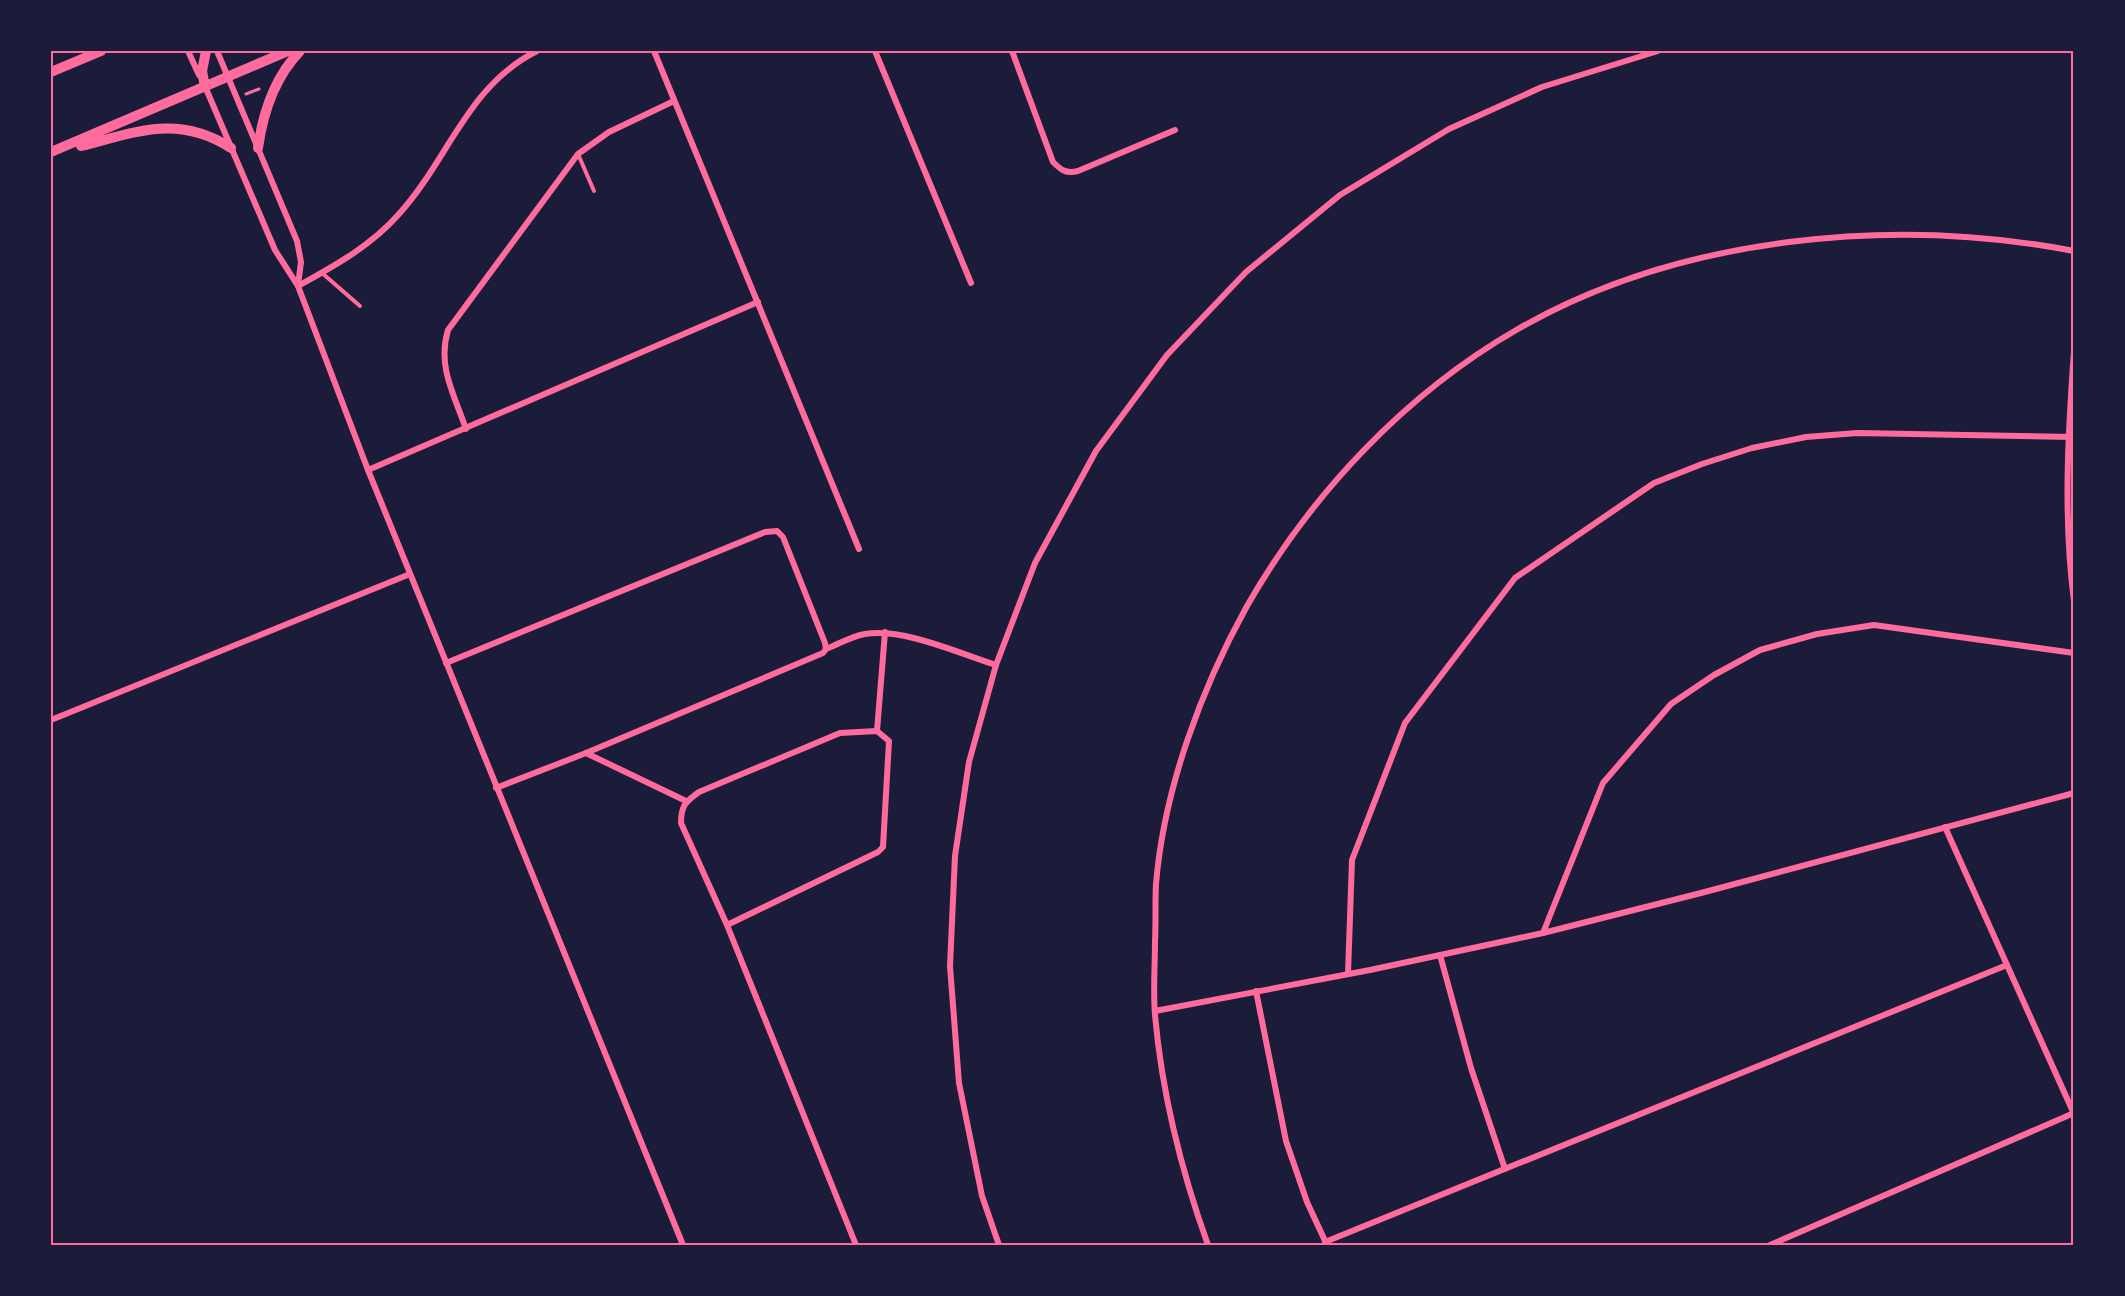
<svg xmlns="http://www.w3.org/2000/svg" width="2125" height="1296" font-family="'Fira Sans',sans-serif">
  <rect width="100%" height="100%" fill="#1b1b3a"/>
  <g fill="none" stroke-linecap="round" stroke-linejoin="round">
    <path stroke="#ff6b9d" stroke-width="3" d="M246 94 259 89"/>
    <g stroke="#ff6b9d" stroke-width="4">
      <path d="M578 154 594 191"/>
      <path d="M322 273 360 306"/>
    </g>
    <g stroke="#ff6b9d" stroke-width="6">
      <path d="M188 51 199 75"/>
      <path d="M217 51 297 241 301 262 298 285"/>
      <path d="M654 51 859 549"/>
      <path d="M875 51 971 283"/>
      <path d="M1012 51 1053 162C1061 170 1066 174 1078 171L1175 130"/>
      <path d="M204 84 275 250 298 286 368 470 683 1245"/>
      <path d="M298 286C334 266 371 246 399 214 449 159 467 86 537 51"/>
      <path d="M2074 351C2068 433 2063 518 2074 601"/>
      <path d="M466 429C454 394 437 366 448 330L578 154 609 132 674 101"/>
      <path d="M368 470 758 302"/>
      <path d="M826 649C839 644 852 636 865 634 904 628 958 653 996 665"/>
      <path d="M446 663 765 532 777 531 783 537 825 643 826 649 823 653 586 753 496 788"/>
      <path d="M51 720 410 574"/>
      <path d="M877 731 885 632"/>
      <path d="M586 753 686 801"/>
      <path d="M1945 827 2074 1114"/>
      <path d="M727 925 878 852 883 847 889 741 877 731 840 733 699 792C685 802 681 806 681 823L727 925 856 1245"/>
      <path d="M1543 933 1603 783 1671 704 1714 675 1760 650 1817 634 1874 625 2074 653"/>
      <path d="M1440 955 1471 1068 1505 1169"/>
      <path d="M1348 974 1352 860 1405 723 1515 578 1654 483 1702 464 1752 448 1806 437 1857 433 2074 437"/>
      <path d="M1256 991 1286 1141 1307 1202 1326 1243"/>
      <path d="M1155 1011 1370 970 1543 933 1701 893 2074 793"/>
      <path d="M1325 1242 2007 965"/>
      <path d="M999 1245 982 1196 959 1083 950 966 955 856 969 762 996 665 1035 563 1096 451 1167 355 1246 272 1340 195 1449 129 1542 87 1658 51"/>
      <path d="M1208 1245C1181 1170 1162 1094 1155 1015 1153 991 1155 965 1155 941 1156 922 1155 903 1156 884 1164 789 1201 689 1247 606 1311 494 1406 393 1518 329 1680 236 1893 216 2074 251"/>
      <path d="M1770 1245 2074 1113"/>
    </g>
    <g stroke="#ff6b9d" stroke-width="10">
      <path d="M51 72 101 51"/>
      <path d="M205 87 202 71 206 51"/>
      <path d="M81 146C137 132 178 114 231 148"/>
      <path d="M258 148C263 112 274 78 300 51"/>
      <path d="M51 152 288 51"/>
    </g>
  </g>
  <rect width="2125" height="1296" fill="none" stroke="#1b1b3a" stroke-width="105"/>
  <rect x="52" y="52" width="2020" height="1192" fill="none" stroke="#ff6b9d" stroke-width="2"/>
</svg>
